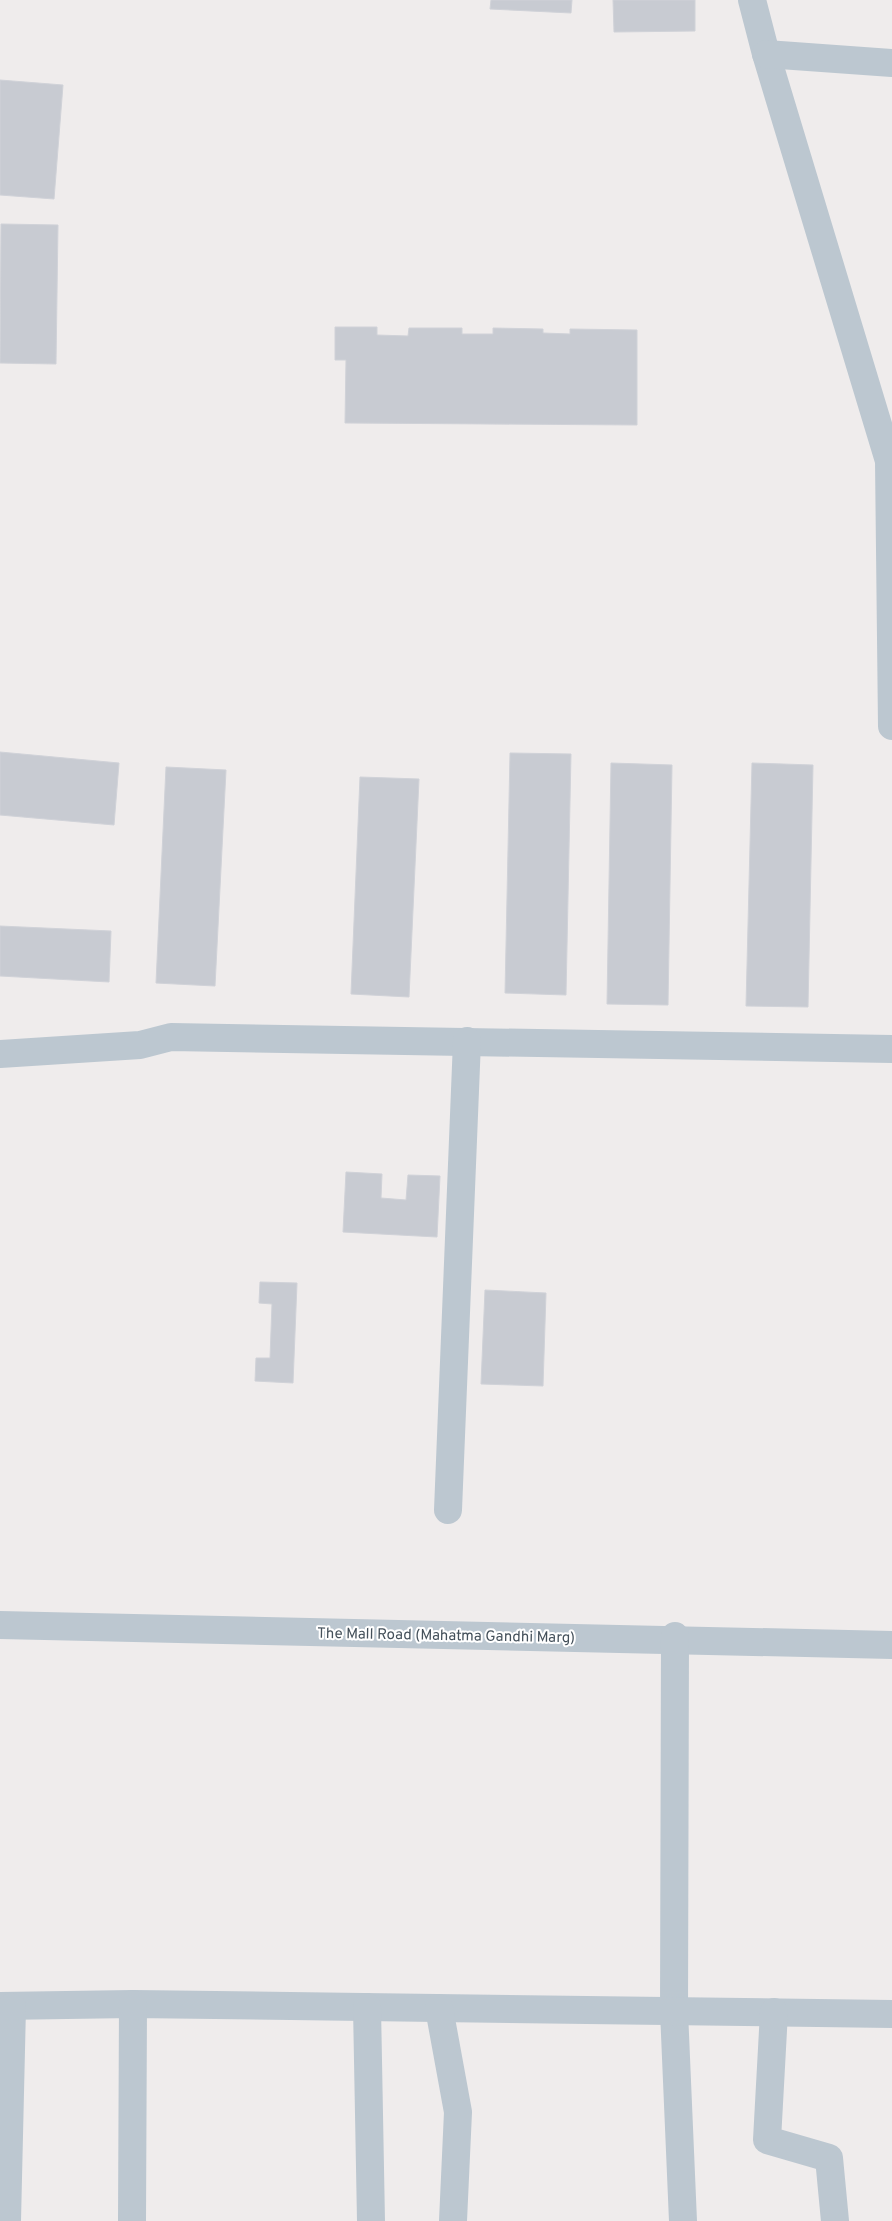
<svg xmlns="http://www.w3.org/2000/svg" width="892" height="2221" font-family="Overpass,sans-serif">
  <rect width="100%" height="100%" fill="#efecec"/>
  <g fill="#c8cbd2" stroke="#d0d2d8">
    <path d="M491 0H572L571 13 490 9Z"/>
    <path d="M613 0H695V31L614 32Z"/>
    <path d="M0 80 63 85 54 199 0 195Z"/>
    <path d="M1 224 58 225 56 364 0 363Z"/>
    <path d="M335 327H377V335L408 336 409 328H462V334H493V328L543 329V333L570 334V329L637 330V425L345 423 346 360H335Z"/>
    <path d="M0 752 119 763 114 825 0 815Z"/>
    <path d="M510 753 571 754 566 995 505 993Z"/>
    <path d="M611 763 672 765 668 1005 607 1004Z"/>
    <path d="M752 763 813 765 808 1007 746 1006Z"/>
    <path d="M166 767 226 770 215 986 156 983Z"/>
    <path d="M360 777 419 779 409 997 351 994Z"/>
    <path d="M0 926 111 931 109 982 0 976Z"/>
    <path d="M346 1172 382 1174 381 1198 406 1200 408 1175 440 1176 437 1237 343 1232Z"/>
    <path d="M260 1282 297 1283 293 1383 255 1381 256 1358H270L272 1304 259 1303Z"/>
    <path d="M485 1290 546 1293 543 1386 481 1384Z"/>
  </g>
  <g fill="none" stroke-linecap="round" stroke-linejoin="round">
    <g stroke="#bcc7d0" stroke-width="28">
      <path d="M752 0 766 54 889 461 892 726"/>
      <path d="M766 54 892 63"/>
      <path d="M0 1054 140 1045 171 1037 892 1049"/>
      <path d="M448 1510 467 1041"/>
      <path d="M0 1625 892 1645"/>
      <path d="M675 1636 674 2011 683 2221"/>
      <path d="M0 2006 133 2004 892 2014"/>
      <path d="M367 2007 371 2221"/>
      <path d="M439 2008 458 2112 453 2221"/>
      <path d="M774 2012 767 2140 829 2158 835 2221"/>
      <path d="M7 2221 12 2007"/>
      <path d="M132 2221 133 2004"/>
    </g>
  </g>
  <g text-anchor="middle" stroke-width="4" stroke-linejoin="round" paint-order="stroke">
    <g font-size="15" fill="#44505a" stroke="#fff">
      <text transform="translate(446 1635) rotate(1)" y="5">The Mall Road (Mahatma Gandhi Marg)</text>
    </g>
  </g>
</svg>
